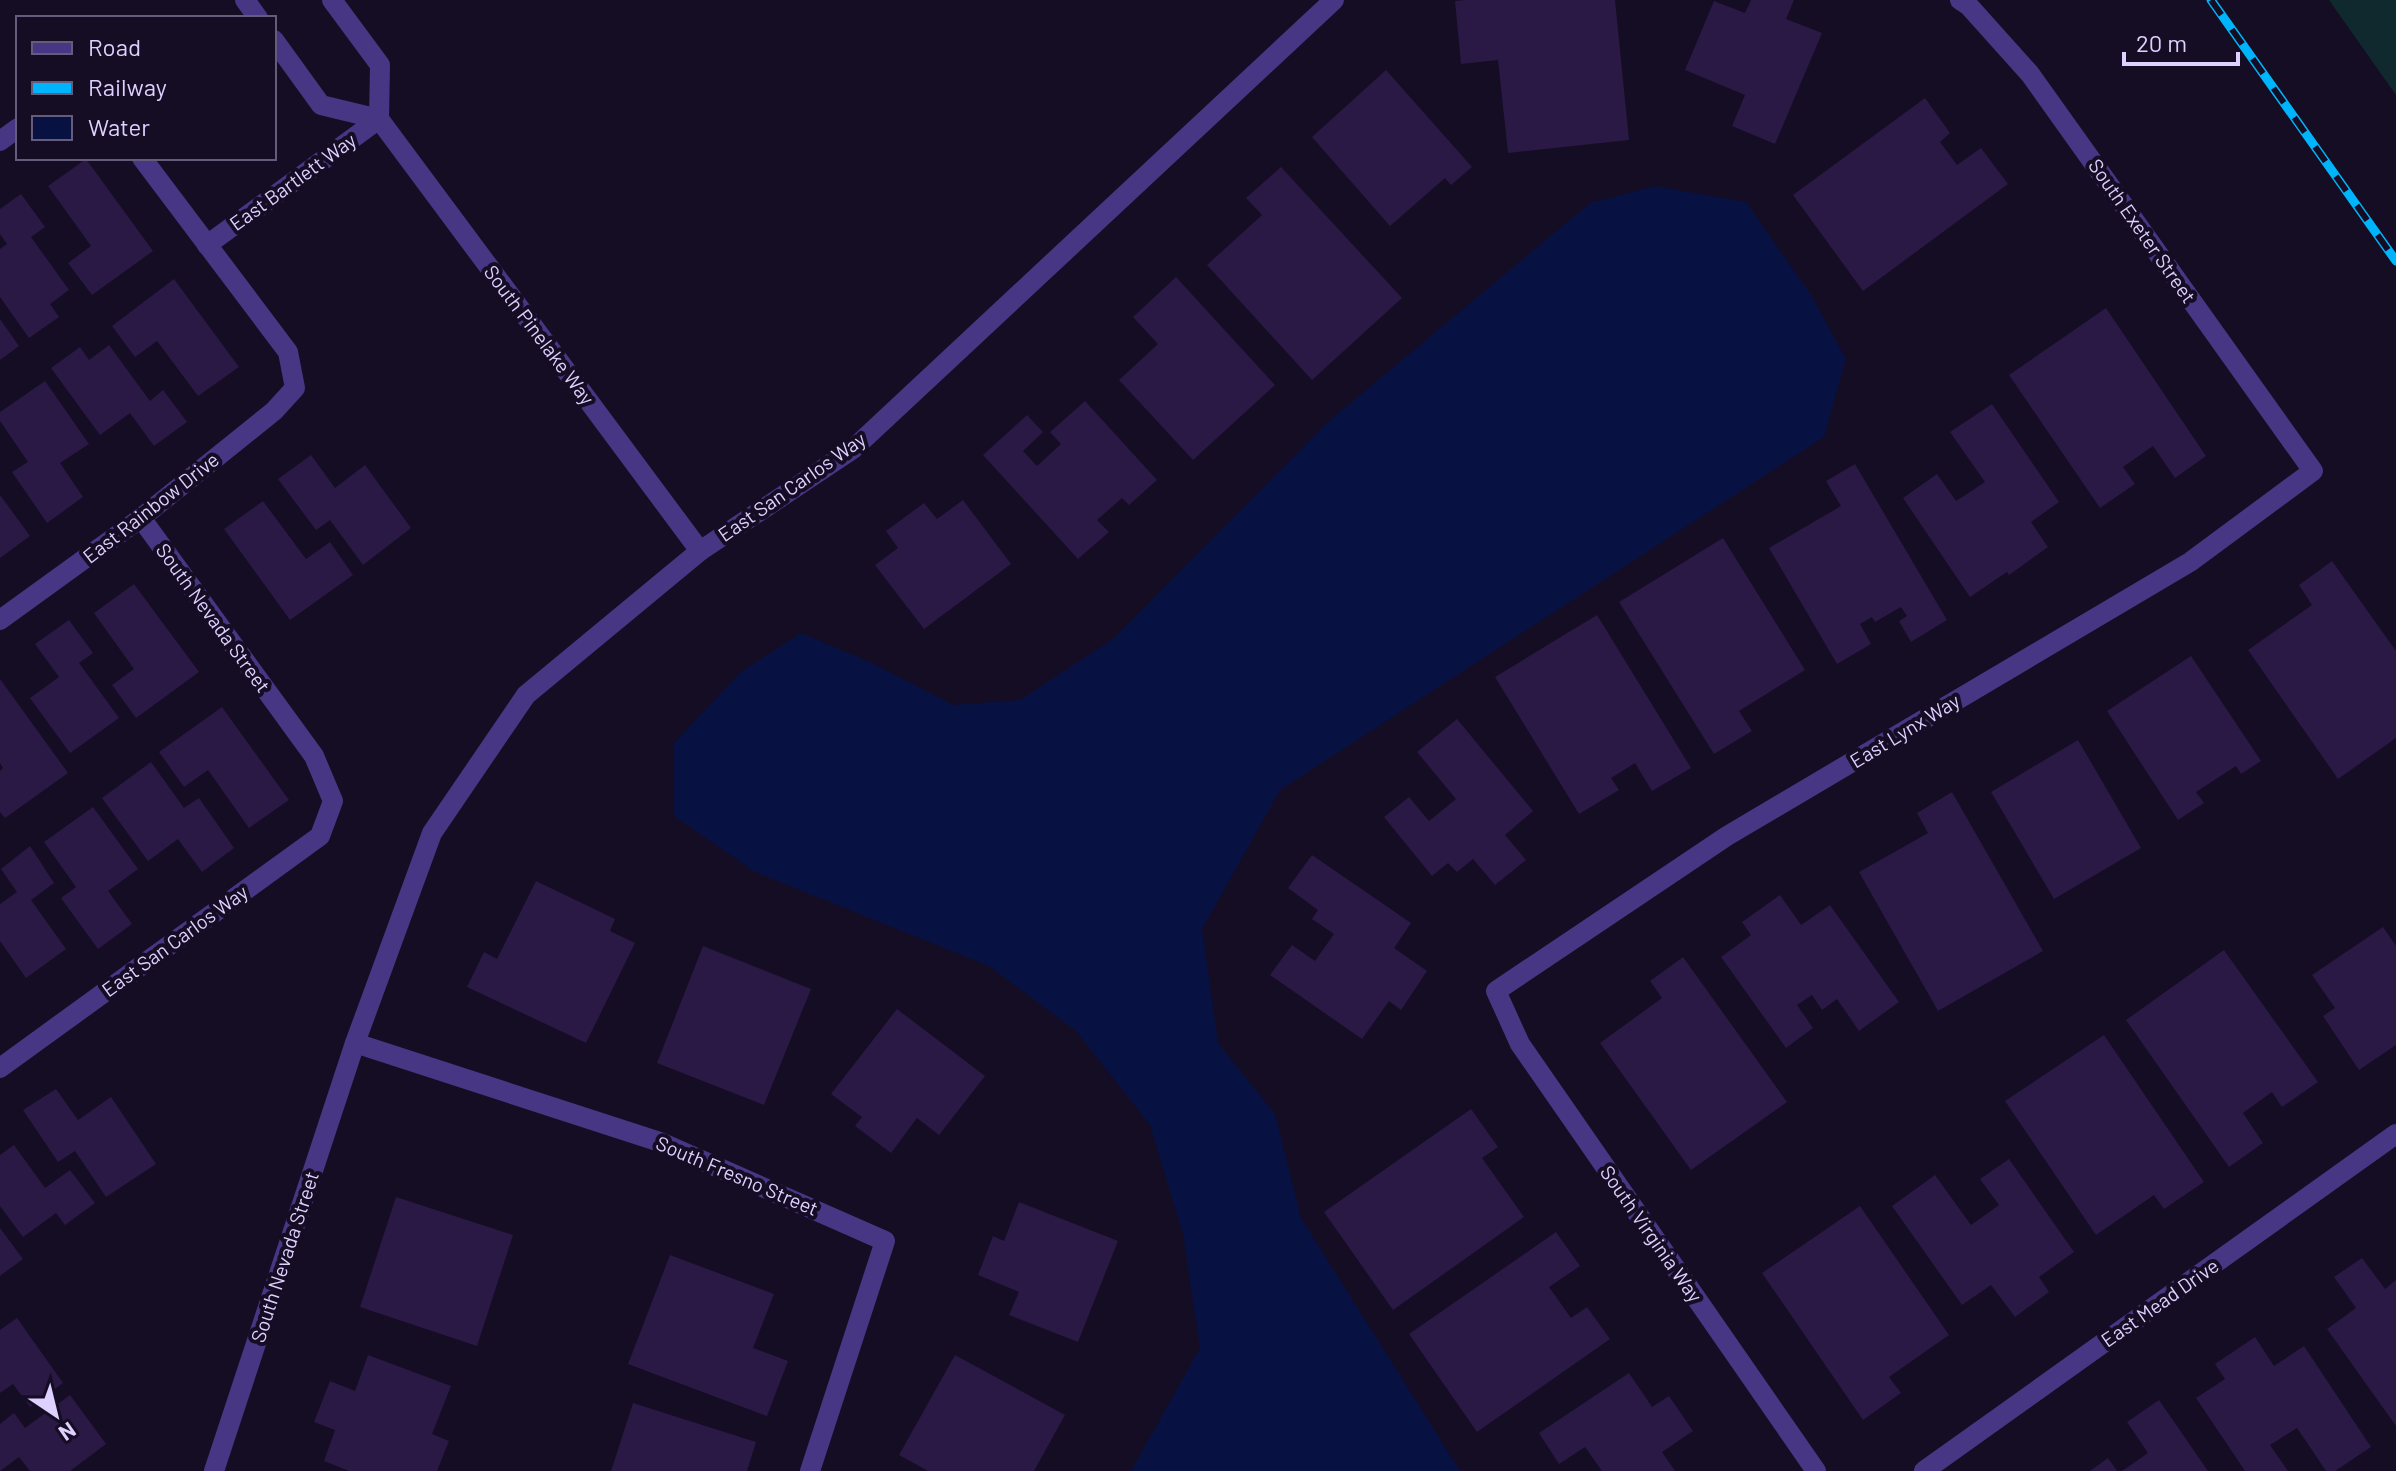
<svg xmlns="http://www.w3.org/2000/svg" width="2396" height="1471" font-family="Barlow,sans-serif">
  <rect width="100%" height="100%" fill="#150d23"/>
  <path fill="#10292e" d="M2329 0H2396V95Z"/>
  <path fill="#081242" d="M1655 186 1746 202 1811 295 1846 359 1824 437 1280 790 1202 929 1218 1043 1275 1114 1301 1218 1460 1471H1131L1200 1348 1183 1234 1150 1125 1076 1031 989 966 755 872 674 816V743L741 672 801 633 870 662 953 705 1020 700 1113 639 1329 421 1590 203Z"/>
  <g fill="#2a1845">
    <path d="M1465 0H1615L1629 140 1508 153 1498 60 1461 64 1455 1Z"/>
    <path d="M1751 0H1794L1786 19 1822 33 1775 144 1732 126 1745 95 1685 70 1714 1 1745 13Z"/>
    <path d="M1386 70 1472 167 1451 185 1445 178 1390 226 1312 137Z"/>
    <path d="M1925 98 1950 133 1940 142 1957 165 1981 148 2008 184 1863 291 1793 195Z"/>
    <path d="M86 159 153 251 92 295 68 263 91 246 48 186Z"/>
    <path d="M1281 167 1402 298 1312 380 1207 265 1262 215 1246 198Z"/>
    <path d="M21 194 45 227 31 237 69 290 50 304 59 317 29 338 0 297V249L7 244 0 234V209Z"/>
    <path d="M1176 277 1275 385 1193 460 1119 380 1158 344 1133 317Z"/>
    <path d="M174 279 239 367 198 396 157 341 135 357 112 326Z"/>
    <path d="M2106 308 2206 456 2175 478 2153 446 2123 467 2135 484 2100 508 2009 375Z"/>
    <path d="M0 319 19 346 0 360Z"/>
    <path d="M109 345 150 401 163 390 187 422 154 446 130 413 100 435 51 368 80 347 89 360Z"/>
    <path d="M45 381 89 444 60 463 83 497 47 523 12 472 28 462 0 421V412Z"/>
    <path d="M1085 401 1157 480 1129 505 1122 498 1097 520 1109 532 1078 559 983 455 1027 415 1043 432 1023 451 1037 466 1061 444 1050 432Z"/>
    <path d="M1992 404 2059 502 2031 522 2048 547 2009 575 2007 572 1970 597 1903 498 1937 474 1956 501 1985 482 1950 432Z"/>
    <path d="M311 455 335 488 365 465 411 528 363 565 330 520 316 530 278 479Z"/>
    <path d="M1855 464 1947 620 1911 642 1899 621 1907 616 1901 607 1875 622 1872 617 1860 624 1871 644 1837 664 1769 548 1841 506 1826 481Z"/>
    <path d="M0 495 30 536 0 558Z"/>
    <path d="M963 500 1011 564 924 629 875 565 898 548 886 531 924 503 937 519Z"/>
    <path d="M263 501 306 559 330 542 353 575 290 620 224 529Z"/>
    <path d="M1723 538 1805 670 1739 711 1752 731 1714 754 1619 602Z"/>
    <path d="M2332 561 2396 651V738L2338 779 2248 650 2312 605 2299 585Z"/>
    <path d="M134 584 199 672 136 718 112 685 134 669 94 613Z"/>
    <path d="M1597 615 1691 768 1652 791 1635 763 1611 778 1619 790 1579 814 1495 677Z"/>
    <path d="M69 620 93 653 79 663 119 718 70 753 30 698 59 677 35 644Z"/>
    <path d="M2191 656 2261 761 2241 774 2236 766 2196 792 2204 803 2178 820 2107 711Z"/>
    <path d="M0 679 68 773 5 818 0 812V771L3 768 0 763Z"/>
    <path d="M222 707 289 800 249 828 208 770 184 787 159 752Z"/>
    <path d="M1457 719 1533 811 1505 835 1526 860 1495 885 1473 859 1457 872 1448 863 1432 876 1384 817 1409 797 1429 821 1456 799 1417 752Z"/>
    <path d="M2078 740 2141 848 2054 899 1991 792Z"/>
    <path d="M151 762 184 808 199 798 234 848 202 872 178 839 148 861 102 798Z"/>
    <path d="M1952 792 2043 951 1938 1011 1859 872 1928 833 1917 813Z"/>
    <path d="M93 807 138 869 108 891 132 924 98 949 61 898 76 887 44 842Z"/>
    <path d="M30 846 54 883 31 900 66 949 26 978 0 941V904L17 892 1 869Z"/>
    <path d="M1312 855 1411 923 1394 948 1427 971 1401 1010 1389 1001 1362 1039 1270 975 1292 945 1315 961 1334 934 1312 919 1318 910 1288 888Z"/>
    <path d="M536 881 615 919 610 931 635 943 586 1043 467 987 484 952 497 959Z"/>
    <path d="M1780 895 1801 925 1830 905 1899 1002 1859 1031 1837 999 1822 1010 1812 995 1797 1005 1813 1028 1786 1048 1721 957 1751 935 1742 922Z"/>
    <path d="M2383 927 2396 946V1045L2359 1070 2323 1016 2335 1008 2312 975Z"/>
    <path d="M703 946 811 989 764 1105 657 1063Z"/>
    <path d="M2224 950 2318 1082 2282 1107 2272 1092 2243 1113 2263 1143 2229 1167 2126 1020Z"/>
    <path d="M1683 957 1787 1102 1691 1170 1600 1043 1662 998 1650 981Z"/>
    <path d="M897 1009 985 1076 939 1135 917 1118 891 1153 855 1126 862 1117 831 1094Z"/>
    <path d="M2104 1035 2204 1182 2164 1209 2154 1195 2096 1235 2005 1101Z"/>
    <path d="M56 1089 78 1120 111 1097 156 1164 106 1197 75 1151 58 1162 23 1110Z"/>
    <path d="M1471 1109 1498 1147 1482 1158 1524 1217 1393 1310 1324 1212Z"/>
    <path d="M14 1145 45 1188 70 1170 95 1203 65 1225 56 1213 23 1237 0 1206V1155Z"/>
    <path d="M2009 1159 2074 1252 2039 1277 2049 1292 2015 1317 1991 1285 1962 1305 1892 1206 1935 1175 1971 1225 1999 1205 1980 1179Z"/>
    <path d="M396 1197 513 1235 477 1346 360 1307Z"/>
    <path d="M1019 1202 1118 1241 1078 1342 1009 1315 1019 1292 978 1275 993 1236 1004 1241Z"/>
    <path d="M1860 1206 1949 1335 1889 1377 1901 1393 1863 1420 1762 1273Z"/>
    <path d="M0 1228 23 1259 0 1276Z"/>
    <path d="M1556 1232 1580 1266 1549 1287 1571 1318 1587 1307 1610 1339 1477 1432 1409 1334Z"/>
    <path d="M670 1255 774 1294 753 1348 788 1361 767 1416 628 1364Z"/>
    <path d="M2362 1258 2385 1289 2396 1280V1426L2327 1329 2356 1308 2334 1277Z"/>
    <path d="M17 1318 63 1383 30 1407 13 1384 0 1393V1330Z"/>
    <path d="M2255 1337 2274 1366 2304 1346 2371 1447 2335 1471H2326L2297 1428 2270 1445 2288 1471H2245L2196 1398 2225 1379 2215 1364Z"/>
    <path d="M368 1355 451 1386 432 1434 449 1441 437 1471H349L324 1461 335 1430 314 1422 330 1381 355 1391Z"/>
    <path d="M955 1355 1065 1415 1034 1471H928L899 1455Z"/>
    <path d="M1629 1373 1652 1407 1669 1396 1693 1431 1662 1452 1675 1471H1602L1585 1447 1559 1464 1539 1433Z"/>
    <path d="M70 1395 106 1444 70 1471H30L19 1457 0 1471V1424L14 1413 25 1428Z"/>
    <path d="M2159 1400 2208 1471H2122L2148 1453 2127 1422Z"/>
    <path d="M633 1403 756 1442 747 1471H611Z"/>
    <path d="M2108 1458 2117 1471H2090Z"/>
  </g>
  <g fill="none" stroke-linecap="round" stroke-linejoin="round">
    <g stroke="#473684" stroke-width="20">
      <path d="M245 0 258 18"/>
      <path d="M332 0 380 65 379 119 700 551"/>
      <path d="M274 40 321 105 379 119"/>
      <path d="M0 141 18 128"/>
      <path d="M207 245 379 119"/>
      <path d="M0 620 141 518 274 411 295 388 288 352 142 158"/>
      <path d="M355 1043 660 1142 885 1241 810 1471"/>
      <path d="M0 1068 320 836 333 801 314 756 141 518"/>
      <path d="M214 1471 355 1043 432 833 526 695 700 551 853 449 1334 0"/>
      <path d="M1816 1471 1520 1044 1496 991 1727 836 2190 562 2313 471 2030 74 1969 6 1960 0"/>
      <path d="M1924 1471 2396 1134"/>
    </g>
    <g stroke="#00b4fb" stroke-width="9">
      <path id="rail" d="M2211 0 2396 261"/>
    </g>
    <use href="#rail" stroke="#150d23" stroke-width="6" stroke-dasharray="18" stroke-linecap="butt"/>
  </g>
  <g text-anchor="middle" stroke-width="8" stroke-linejoin="round" paint-order="stroke">
    <g font-size="20" fill="#ded0ff" stroke="#150d23">
      <text transform="translate(293 182) rotate(-36)" y="7">East Bartlett Way</text>
      <text transform="translate(2142 231) rotate(55)" y="7">South Exeter Street</text>
      <text transform="translate(539 335) rotate(53)" y="7">South Pinelake Way</text>
      <text transform="translate(792 487) rotate(-35)" y="7">East San Carlos Way</text>
      <text transform="translate(151 508) rotate(-38)" y="7">East Rainbow Drive</text>
      <text transform="translate(213 618) rotate(54)" y="7">South Nevada Street</text>
      <text transform="translate(1905 731) rotate(-31)" y="7">East Lynx Way</text>
      <text transform="translate(175 941) rotate(-36)" y="7">East San Carlos Way</text>
      <text transform="translate(737 1176) rotate(23)" y="7">South Fresno Street</text>
      <text transform="translate(1651 1234) rotate(55)" y="7">South Virginia Way</text>
      <text transform="translate(285 1257) rotate(-72)" y="7">South Nevada Street</text>
      <text transform="translate(2160 1303) rotate(-35)" y="7">East Mead Drive</text>
    </g>
  </g>
  <rect x="16" y="16" width="260" height="144" fill="#150d23" stroke="#655b7b" stroke-width="2"/>
  <rect x="32" y="42" width="40" height="12" fill="#473684" stroke="#655b7b" stroke-width="2"/>
  <text x="88" y="56" font-size="24" fill="#ded0ff">Road</text>
  <rect x="32" y="82" width="40" height="12" fill="#00b4fb" stroke="#655b7b" stroke-width="2"/>
  <text x="88" y="96" font-size="24" fill="#ded0ff">Railway</text>
  <rect x="32" y="116" width="40" height="24" fill="#081242" stroke="#655b7b" stroke-width="2"/>
  <text x="88" y="136" font-size="24" fill="#ded0ff">Water</text>
  <g transform="translate(56 1415) rotate(145)" stroke="#150d23" stroke-width="6" paint-order="stroke">
  <path d="M0-6L14 30L0 20L-14 30Z" fill="#ded0ff"/>
  <text y="-12" font-size="22" font-weight="bold" text-anchor="middle" fill="#ded0ff">N</text>
  </g>
  <path d="M2124 52v12h114v-12" fill="none" stroke="#ded0ff" stroke-width="4"/>
  <text x="2136" y="52" font-size="24" fill="#ded0ff" stroke="#150d23" stroke-width="6" paint-order="stroke">20 m</text>
</svg>
